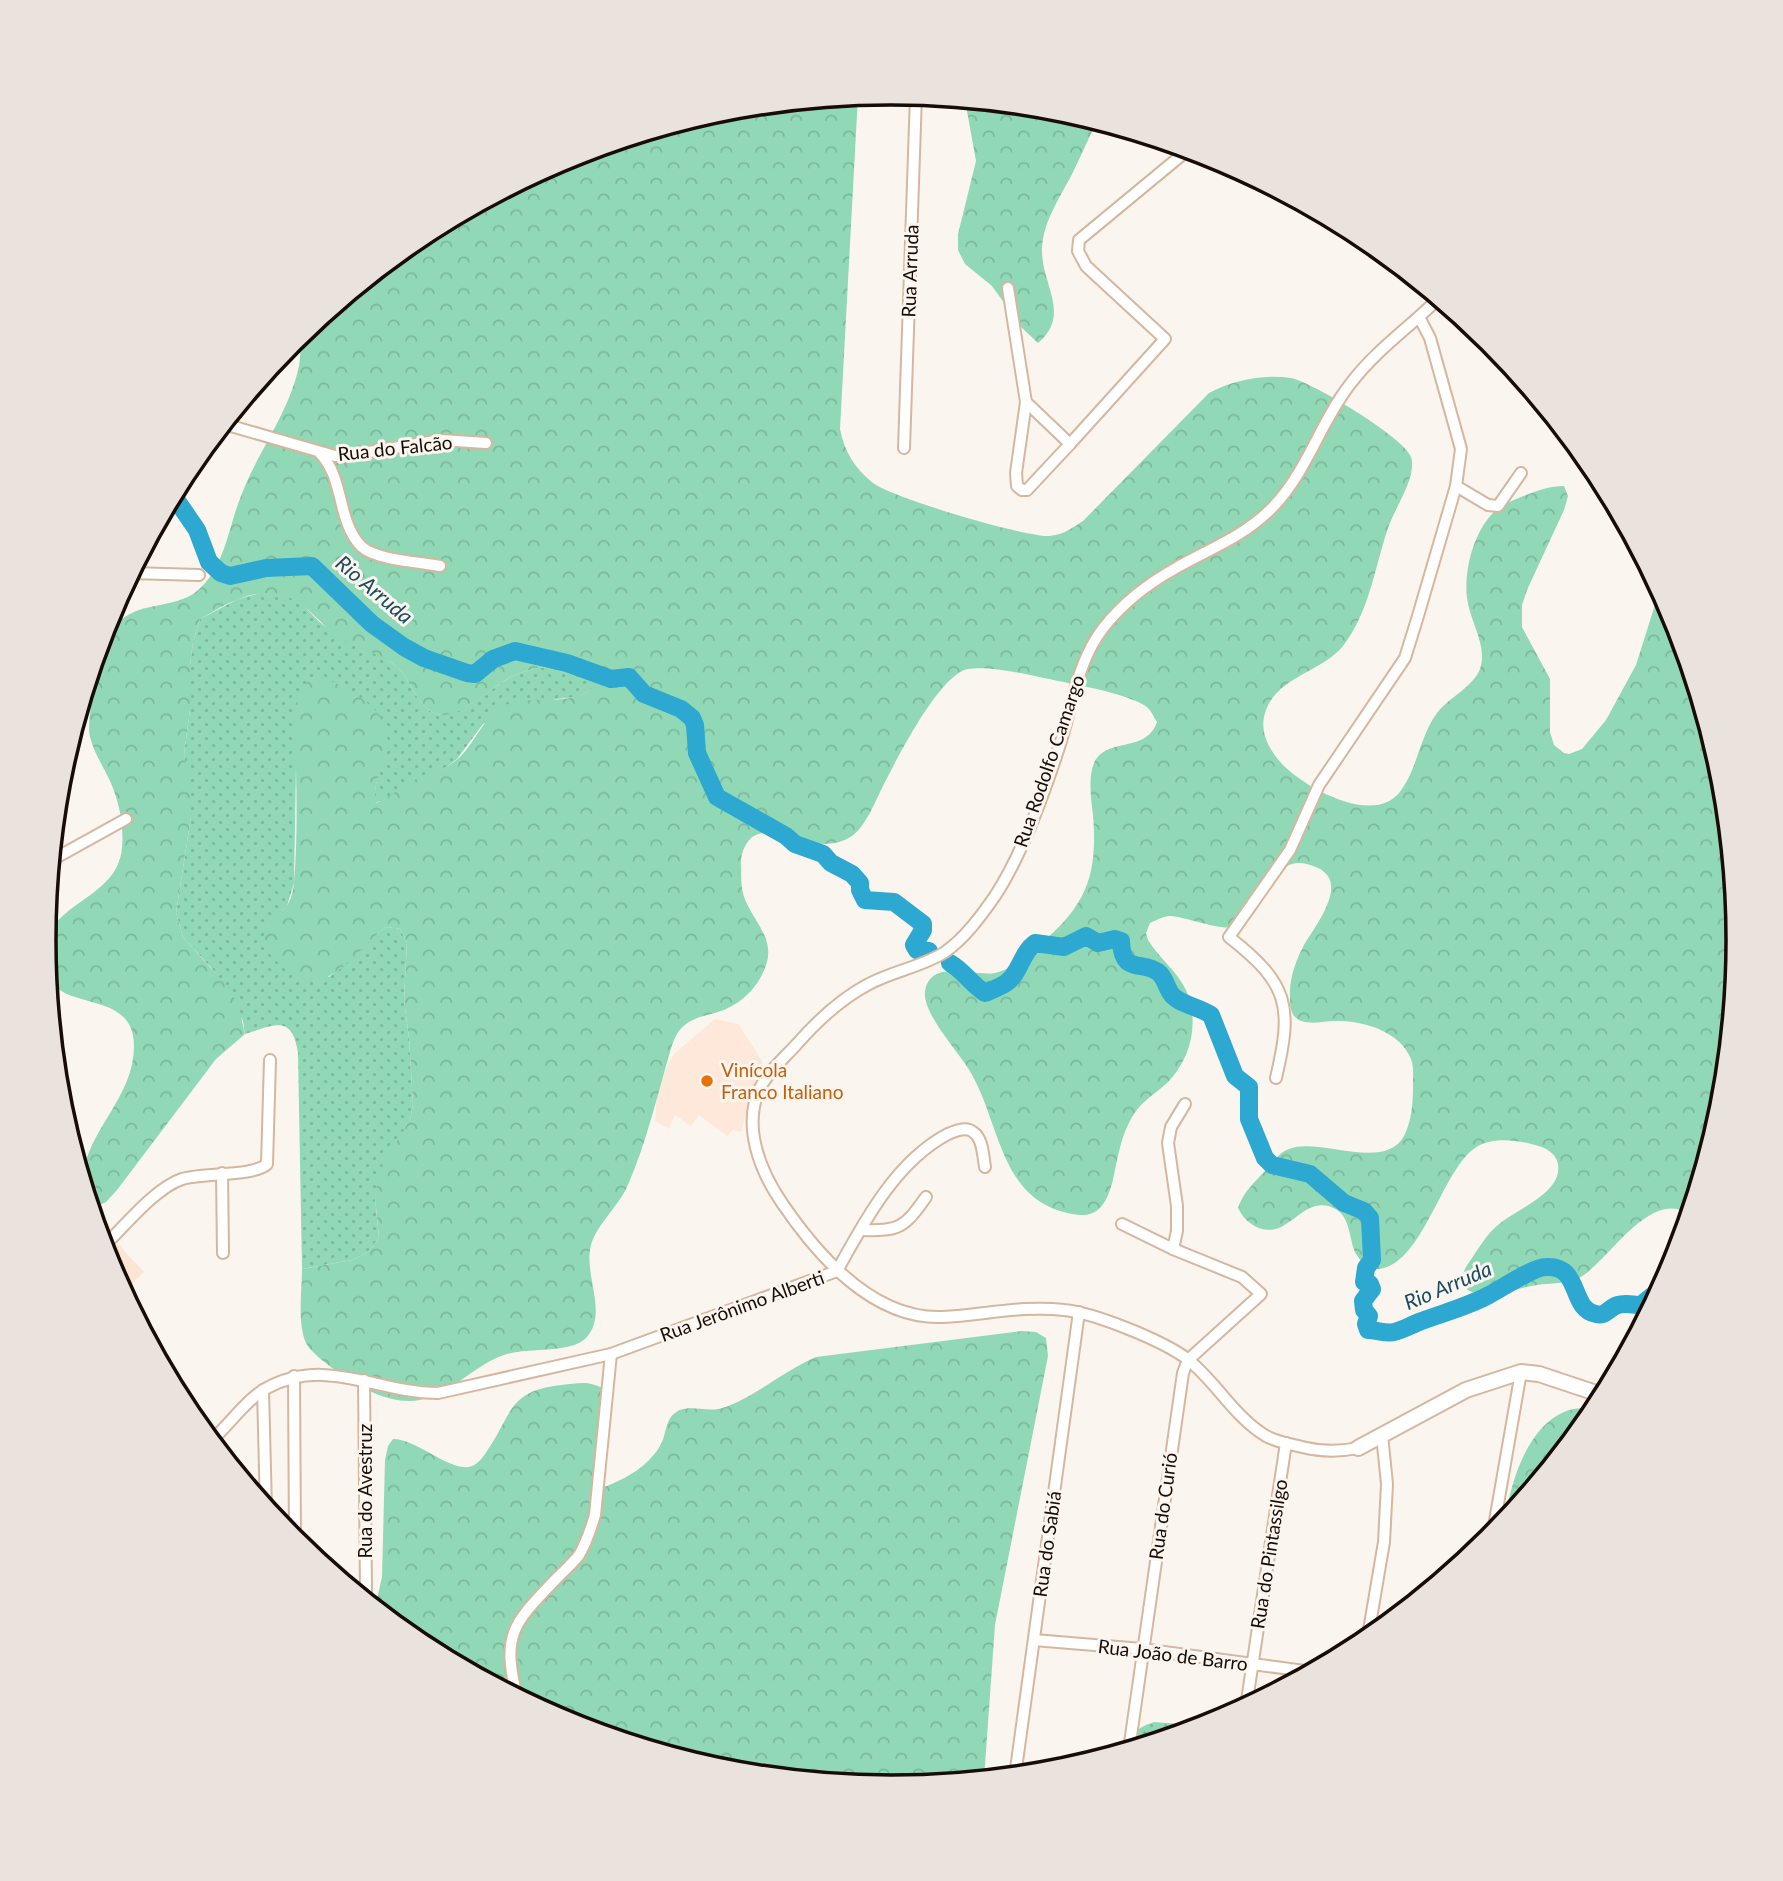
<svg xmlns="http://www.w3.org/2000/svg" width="1783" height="1881" font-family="Lato,sans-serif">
  <defs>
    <pattern id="grass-dots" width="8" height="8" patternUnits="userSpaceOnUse" patternTransform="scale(1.75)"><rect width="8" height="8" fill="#91d8b6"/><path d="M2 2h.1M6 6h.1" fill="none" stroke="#7cb89b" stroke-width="1.8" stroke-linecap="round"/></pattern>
    <pattern id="forest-crowns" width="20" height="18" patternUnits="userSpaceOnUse" patternTransform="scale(1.75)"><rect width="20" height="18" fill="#91d8b6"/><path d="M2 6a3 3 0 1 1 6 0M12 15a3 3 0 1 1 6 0" fill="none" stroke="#7cb89b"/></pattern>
  </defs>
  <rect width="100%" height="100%" fill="#fbf5f0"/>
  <path fill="#fde8d9" d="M715 1019 738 1024 763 1062 756 1077 741 1132 733 1130 727 1136 699 1115 691 1126 675 1115 669 1129 655 1121 658 1085 674 1054Z"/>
  <path fill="#fde5d4" d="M118 1244 144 1272 123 1292 106 1256Z"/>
  <g fill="url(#grass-dots)">
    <path d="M264 592C273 592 281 593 290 596 303 602 311 615 322 624 344 641 374 648 396 666 412 680 416 707 437 714 457 721 493 686 511 677 534 665 570 663 595 670L599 677 595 687 578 697 556 699 483 724 457 759 445 768 407 784 386 799 375 803C374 789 377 779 381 766 395 721 377 710 343 687L297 707 294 883 287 906 267 928 329 977C350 962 365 942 386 927L400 929 407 942 404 999 409 1038 413 1104 410 1120 375 1197 379 1238 368 1252 352 1260 302 1269 298 1053C292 1014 275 1025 245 1034L243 1021 213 970 183 937 176 913 191 817 184 754 190 710V665L193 642 200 619 238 599Z"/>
    <path d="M1154 1722 1208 1726 1124 1752C1130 1734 1136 1728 1154 1722Z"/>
  </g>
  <g fill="url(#forest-crowns)">
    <path d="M858 96 840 429C844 451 855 469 873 483 893 498 1024 537 1049 536 1063 535 1072 528 1083 521L1209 393C1233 380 1264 374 1291 378 1312 382 1405 438 1411 457 1413 462 1412 469 1411 474 1406 494 1393 512 1387 531 1374 571 1369 612 1343 646 1322 672 1279 676 1266 710 1258 731 1269 750 1283 765 1307 789 1377 828 1402 789 1418 766 1420 736 1437 713 1448 698 1473 687 1480 669 1488 646 1470 622 1467 598 1464 571 1473 534 1492 514 1501 504 1514 500 1526 495 1539 490 1550 486 1564 486L1568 496 1564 510 1527 590 1522 605V627L1550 679V732L1554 745 1564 753 1569 754 1582 749 1606 720 1636 665 1660 589 1675 616 1723 776 1739 941 1723 1106 1690 1215C1650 1186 1608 1263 1579 1278 1566 1284 1551 1283 1537 1285 1523 1287 1459 1308 1463 1277 1463 1270 1468 1264 1472 1258 1480 1246 1487 1234 1498 1225 1516 1209 1563 1193 1558 1164 1556 1153 1545 1147 1535 1145 1518 1140 1495 1137 1478 1146 1439 1168 1421 1282 1366 1268 1363 1263 1359 1259 1356 1254 1349 1241 1351 1219 1337 1210 1315 1196 1300 1216 1283 1226 1265 1236 1246 1225 1238 1208 1243 1193 1252 1185 1262 1174 1271 1166 1277 1153 1289 1149 1320 1137 1384 1172 1404 1136 1412 1120 1413 1103 1413 1085 1413 1076 1414 1067 1411 1059 1400 1031 1362 1020 1335 1021 1322 1021 1304 1027 1294 1016 1290 1010 1290 1003 1290 996 1289 979 1296 960 1304 945 1315 926 1350 883 1318 868 1269 845 1269 908 1243 924 1226 935 1190 917 1170 916 1163 916 1157 920 1150 923L1146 933 1148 940C1159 958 1177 971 1186 990 1200 1022 1191 1059 1167 1083 1157 1092 1144 1100 1136 1111 1124 1128 1120 1146 1116 1165 1112 1185 1107 1217 1080 1215 1000 1207 1002 1127 971 1073 960 1053 922 1014 925 991 931 958 974 977 995 973 1012 969 1026 956 1039 945 1086 906 1098 876 1093 815 1091 799 1088 778 1094 763 1107 736 1146 754 1157 722 1154 718 1152 712 1148 708 1137 697 1085 686 1068 683 1041 678 994 665 968 669 940 674 898 757 885 782 876 799 867 825 852 836 816 860 769 820 751 838 743 846 740 858 741 868 741 880 741 892 747 904 756 923 773 939 767 962 761 983 746 1000 726 1009 711 1016 691 1015 679 1031 676 1034 674 1041 672 1045 658 1092 647 1142 627 1187 618 1207 597 1224 591 1245 583 1275 609 1313 586 1338 571 1354 526 1347 504 1355 474 1365 452 1394 420 1400 405 1403 388 1399 374 1393 357 1385 314 1359 306 1343 297 1322 302 1292 302 1269L352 1260 368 1252 379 1238 375 1197 378 1178 383 1164 410 1120 413 1104 409 1038 404 1000 407 942 400 929 386 927C352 951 327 1007 280 965 274 959 263 948 264 938 264 924 281 915 288 904 292 897 293 890 294 883 297 846 297 808 296 770 296 749 294 727 297 706 298 698 300 687 307 682 323 667 375 704 383 720 385 724 387 731 387 735 390 759 371 779 376 803 388 799 396 790 408 783 425 774 445 771 460 757 475 742 483 719 501 707 530 690 583 714 599 677L595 670C570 663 534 665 511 677 493 686 457 722 437 714 416 707 412 680 396 666 381 654 360 650 343 640 329 632 319 619 307 609 271 578 236 598 200 619L193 642 190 665V710L184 754 191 793V817L176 913 183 937 226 985 238 1004 245 1034 216 1059 117 1190 106 1202 95 1207 90 1204C87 1196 83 1186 83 1178 86 1131 134 1098 134 1046 134 988 59 1013 48 974 26 902 117 907 122 848 124 825 119 801 110 781 103 766 94 753 90 737 85 718 102 647 113 630 131 599 173 611 197 591 225 568 228 528 241 496 258 451 289 413 299 366 301 355 300 344 301 334L421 235 567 157 727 109Z"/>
    <path d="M965 100 1057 109 1097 121C1089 137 1082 154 1074 170 1062 195 1043 220 1042 249 1041 285 1072 314 1038 343L1022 328 992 286 965 264 958 250V234L976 161Z"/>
    <path d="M1021 1331 1036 1332 1046 1338 1048 1356 995 1625 984 1779 891 1788 726 1772 567 1724 420 1645 375 1608 382 1577 385 1460 388 1446 393 1439C418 1439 452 1474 472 1466 479 1463 483 1457 487 1451 513 1413 508 1391 561 1385 581 1383 590 1380 607 1391L599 1478 604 1487C626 1479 651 1465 662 1442 666 1433 666 1419 675 1413 687 1403 707 1413 722 1408 752 1399 785 1370 816 1357Z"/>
    <path d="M1590 1408 1597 1409 1504 1524C1510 1486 1525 1429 1564 1412 1572 1408 1581 1408 1590 1408Z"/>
  </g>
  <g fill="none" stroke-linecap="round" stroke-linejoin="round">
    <g stroke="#2da8d1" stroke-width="18">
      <path d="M173 495 197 530 209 562 221 573 230 576 266 568 312 566 372 624 404 647 424 658 467 673 475 674 493 659 515 651 567 663 611 679 629 677 644 694 681 709 692 718 695 725 697 753 717 797 786 836 795 844 823 854 831 863 852 874 860 883V890L865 900 894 902 923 924V930L914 945 917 950 929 951"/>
      <path d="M950 963C964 971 971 984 985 993 992 990 1000 987 1006 983 1020 974 1021 953 1035 943L1064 947 1086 936 1098 943 1115 939 1121 941C1122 975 1142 960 1158 972 1166 978 1166 988 1172 995 1181 1005 1200 1007 1211 1015L1235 1076 1249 1087V1119L1265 1158 1272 1165 1310 1174 1344 1203 1364 1211 1370 1218 1372 1260 1366 1268 1364 1282 1370 1284 1372 1289 1363 1301 1364 1310 1369 1316 1366 1324 1368 1330C1377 1330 1386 1334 1394 1332 1403 1330 1411 1325 1419 1322 1442 1313 1467 1307 1489 1295 1501 1289 1533 1267 1546 1267 1582 1265 1569 1309 1596 1314 1605 1316 1608 1310 1615 1306 1624 1302 1632 1305 1641 1305L1652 1296 1660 1292"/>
    </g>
    <g stroke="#d5b79f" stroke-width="14">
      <g id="street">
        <path d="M1008 288 1026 402 1070 444 1165 339 1086 266 1078 251 1079 240 1189 149"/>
        <path d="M1026 402 1016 473 1017 486 1022 490H1027L1070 444"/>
        <path d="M224 424 335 456 351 455 441 440 486 443"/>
        <path d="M904 448 916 95"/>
        <path d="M320 453C332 466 336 481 340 497 344 514 349 535 362 547 376 560 421 562 440 566"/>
        <path d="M1456 486 1488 505 1498 506 1521 473"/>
        <path d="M131 573 199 575"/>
        <path d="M52 860 126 819"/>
        <path d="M1276 1078C1293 1006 1289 984 1229 937L1290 850 1319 785 1405 658 1418 616 1456 486 1461 449 1430 338 1419 317"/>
        <path d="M222 1173 223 1253"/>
        <path d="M1122 1224 1173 1249 1242 1277 1261 1294 1188 1360 1183 1373 1129 1750"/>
        <path d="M861 1230C900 1231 904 1228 926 1197"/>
        <path d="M103 1247C124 1227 155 1188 182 1179 204 1172 253 1177 267 1164L270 1060"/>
        <path d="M1173 1249 1177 1231V1206L1168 1143 1171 1127 1185 1104"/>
        <path d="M837 1271C864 1222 896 1161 948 1134 955 1131 966 1126 973 1132 983 1138 983 1156 985 1167"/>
        <path d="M294 1376 295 1542"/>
        <path d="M263 1390 266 1509"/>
        <path d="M211 1441C228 1426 246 1400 265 1389 326 1355 376 1393 438 1393L611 1354 837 1271"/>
        <path d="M1358 1448C1338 1452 1322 1452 1302 1447 1290 1444 1277 1442 1266 1436 1234 1417 1215 1380 1186 1358 1161 1340 1095 1313 1064 1310 1024 1305 983 1315 943 1317 873 1320 818 1256 782 1203 760 1171 742 1126 760 1088 768 1072 784 1058 796 1045 817 1021 839 1000 867 985 892 971 922 967 945 952 965 938 981 916 995 896 1022 855 1046 788 1061 741 1073 702 1078 660 1104 627 1123 603 1149 583 1176 568 1209 549 1243 537 1271 509 1307 473 1320 422 1351 383 1376 350 1410 327 1439 298"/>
        <path d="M1492 1538 1521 1372"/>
        <path d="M355 1592H366L364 1380"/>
        <path d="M1034 1640 1142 1649 1312 1672"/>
        <path d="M1367 1642 1384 1542 1387 1484 1382 1435"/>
        <path d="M517 1697C501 1633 514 1623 557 1578 564 1571 573 1563 579 1555 587 1542 591 1528 595 1515L611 1354"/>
        <path d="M1246 1707 1286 1443"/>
        <path d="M1015 1776 1079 1312"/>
      </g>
    </g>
    <g stroke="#d5b79f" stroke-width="18">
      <path id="secondary" d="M1358 1448 1466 1390 1521 1372 1539 1374 1605 1396"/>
    </g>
    <use href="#street" stroke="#fff" stroke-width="10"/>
    <use href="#secondary" stroke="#fff" stroke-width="14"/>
  </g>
  <circle fill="#e8710a" stroke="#fbf5f0" stroke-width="2.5" cx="707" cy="1081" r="7"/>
  <g text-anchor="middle" stroke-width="6" stroke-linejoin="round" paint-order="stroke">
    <g font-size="19" fill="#180d06" stroke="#fbf5f0">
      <text transform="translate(910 271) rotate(-88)" y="7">Rua Arruda</text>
      <text transform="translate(395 448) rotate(-6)" y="7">Rua do Falcão</text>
      <text transform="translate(1049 761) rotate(-71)" y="7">Rua Rodolfo Camargo</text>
      <text transform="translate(742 1306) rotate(-20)" y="7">Rua Jerônimo Alberti</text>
      <text transform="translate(365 1491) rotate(-90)" y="7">Rua do Avestruz</text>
      <text transform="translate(1163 1506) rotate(-82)" y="7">Rua do Curió</text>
      <text transform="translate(1047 1544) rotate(-82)" y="7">Rua do Sabiá</text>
      <text transform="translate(1269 1554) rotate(-81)" y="7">Rua do Pintassilgo</text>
      <text transform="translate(1173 1655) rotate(7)" y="7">Rua João de Barro</text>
    </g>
    <g font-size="19" fill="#c56008" stroke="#fbf5f0" text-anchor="start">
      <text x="721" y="1077">Vinícola<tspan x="721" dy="22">Franco Italiano</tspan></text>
    </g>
    <g font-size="21" font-style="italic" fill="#1a4a5c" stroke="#fbf5f0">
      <text transform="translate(374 590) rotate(40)" y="7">Rio Arruda</text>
      <text transform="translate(1448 1286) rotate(-23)" y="7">Rio Arruda</text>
    </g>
  </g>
  <path d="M0 0H1783V1881H0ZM56 940a835 835 0 1 1 1670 0a835 835 0 1 1-1670 0Z" fill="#e9e2dd" fill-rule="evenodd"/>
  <path fill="none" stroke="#180d06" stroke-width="3.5" d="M56 940a835 835 0 1 1 1670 0a835 835 0 1 1-1670 0Z"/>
</svg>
